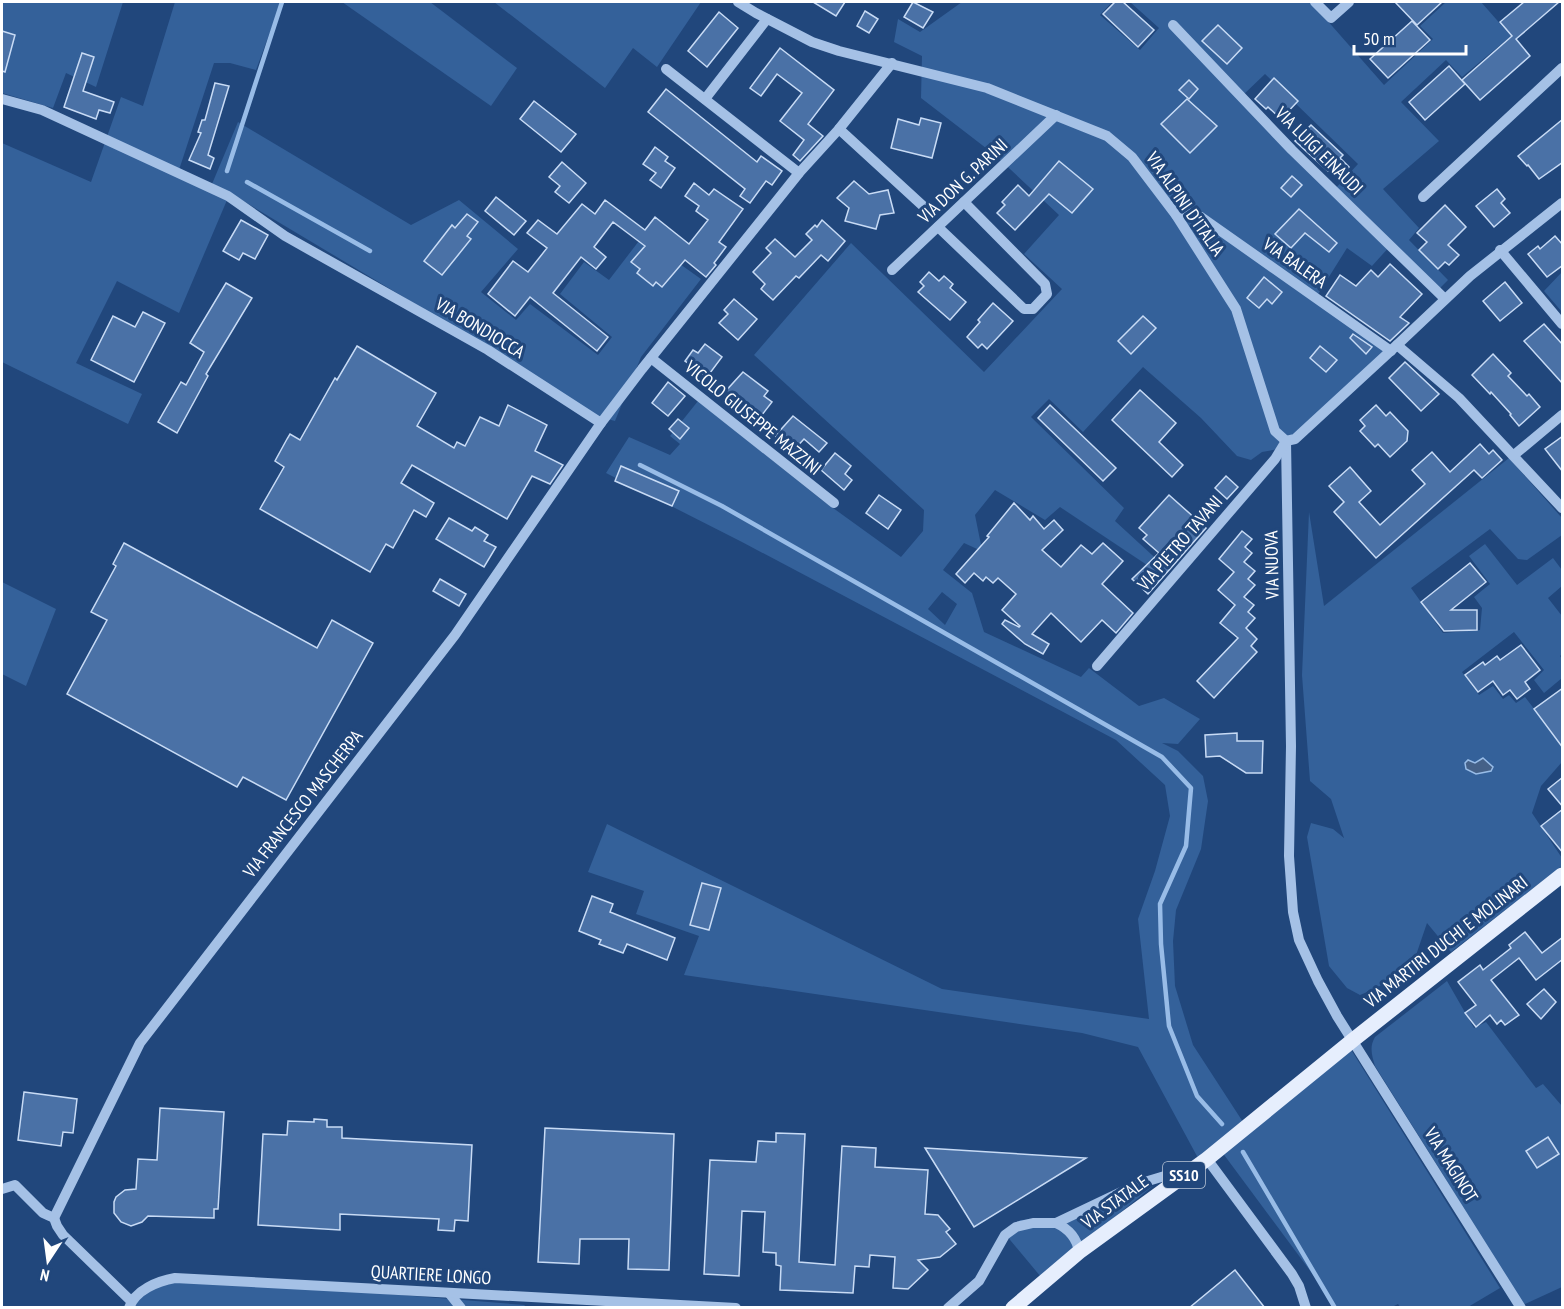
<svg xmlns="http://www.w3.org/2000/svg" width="1564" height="1309" font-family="'PT Sans Narrow',sans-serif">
  <rect width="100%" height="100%" fill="#21477c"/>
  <g fill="#34619a" fill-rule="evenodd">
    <path d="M2 2H123L96 87 66 73 53 108 2 93Z"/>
    <path d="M175 2H281L256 70 230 63H214L179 170 212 184 238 122 411 225 459 200 518 249 481 292 516 320 530 304 598 355 612 337 560 294 584 262 609 280 642 237 701 279 641 357 615 421 588 414 497 353 230 193 179 313 117 281 76 363 142 394 128 424 2 362V143L91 182 121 97 143 106Z"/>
    <path d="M342 2H430L517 68 491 106Z"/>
    <path d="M494 2H701L657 67 633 48 605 88Z"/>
    <path d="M962 2H1112L1100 15 1140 50 1159 28 1130 2H1311L1384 85 1433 39 1420 26 1446 2H1481L1511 36 1462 77 1446 60 1401 102 1439 141 1383 189 1419 228 1409 240 1448 280 1438 290 1391 245 1372 266 1347 248 1317 296 1390 348 1284 448 1262 452 1251 460 1237 456 1201 418 1143 367 1083 432 1049 399 1031 417 1124 508 1115 521 1164 566 1159 573 1060 507 1045 520 995 490 975 515 981 545 988 554 964 543 943 570 972 593 984 632 1081 677 1089 668 1139 706 1164 698 1200 719 1178 744 1162 743 1178 751 1203 776 1208 801 1201 849 1176 910 1173 941 1175 986 1193 1045 1243 1122 1350 1048 1500 1288 1468 1307H1400L1398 1304 1392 1307H1337L1216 1144 1198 1158 1138 1047 1082 1033 684 975 699 936 636 914 644 891 588 872 607 824 942 989 1149 1019 1138 919 1155 871 1170 816 1165 785 1116 740 742 542 606 473 629 437 670 455 680 444 670 436 698 401 822 500 901 557 923 531 924 510 754 355 851 243 984 372 1062 289 1024 254 1059 215 995 155 921 98 922 56 894 42 898 19 920 32ZM1265 74 1358 164 1334 190 1242 96ZM942 592 957 604 945 625 928 609Z"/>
    <path d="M1562 272V312L1544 291Z"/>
    <path d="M1509 458 1562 518V535L1527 560 1518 559 1490 529 1411 588 1443 633 1480 630 1482 608 1474 597 1490 584 1469 556 1485 544 1517 585 1553 558 1562 570V586L1548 598 1562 616V654L1560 656 1562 659V678L1544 693 1534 680 1544 670 1514 632 1462 672 1479 695 1493 686 1503 699 1509 695 1516 703 1525 697 1562 745V762L1541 786 1532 813 1562 858V866L1451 952 1427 923 1414 961 1377 988 1360 995 1347 988 1329 966 1307 837 1311 823 1333 829 1344 838 1331 799 1310 781 1302 675 1309 512 1324 606Z"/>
    <path d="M2 582 56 609 26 686 2 674Z"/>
    <path d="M1447 981 1474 1028 1486 1022 1536 1088 1543 1084 1562 1106V1287L1521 1306 1442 1173 1375 1066C1372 1056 1369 1047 1375 1037Z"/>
    <path d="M1153 1186 1041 1277 1006 1235 1020 1220 1068 1218Z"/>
    <path d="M177 1277 525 1305 523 1308H133L145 1290Z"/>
  </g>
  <path fill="#456188" stroke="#98bce7" stroke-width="1.5" d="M1483 758 1493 767 1491 771 1476 774 1466 769 1465 763 1468 760 1475 763Z"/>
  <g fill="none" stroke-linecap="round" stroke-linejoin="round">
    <g stroke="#98bce7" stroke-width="4.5">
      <path d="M227 171 282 2"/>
      <path d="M247 182 370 251"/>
      <path d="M640 465 722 506 1162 757 1191 788 1186 846 1160 904 1161 944 1169 1026 1197 1096 1222 1124"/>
      <path d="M1243 1152 1335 1308"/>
    </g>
  </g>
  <g fill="#4a71a6" stroke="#c8dbf5" stroke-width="1.5">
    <path d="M813 2H845L836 16Z"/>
    <path d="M913 2 933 12 923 28 904 17Z"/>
    <path d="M1115 2H1123L1154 30 1138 47 1103 14Z"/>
    <path d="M1395 2H1442L1417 25Z"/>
    <path d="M1524 2H1559L1516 39 1530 56 1480 100 1462 80 1512 36 1500 22Z"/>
    <path d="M865 11 878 19 869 33 857 26Z"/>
    <path d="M719 12 738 28 707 67 688 51Z"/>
    <path d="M1412 21 1430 40 1388 78 1370 59Z"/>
    <path d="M1218 25 1242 48 1227 64 1202 41Z"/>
    <path d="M2 31 15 35 5 72 2 71Z"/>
    <path d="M780 48 834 90 808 124 823 136 800 161 793 155 804 140 780 121 802 93 777 74 761 96 750 88Z"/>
    <path d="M82 53 94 57 83 91 114 102 110 113 99 110 96 119 64 107Z"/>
    <path d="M1449 66 1465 84 1425 120 1409 102Z"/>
    <path d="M1274 78 1298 101 1281 119 1268 107 1266 109 1255 99Z"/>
    <path d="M1189 80 1198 89 1189 99 1179 90Z"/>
    <path d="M215 83 229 86 208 155 214 158 210 169 189 160 201 133 198 132 202 120H205Z"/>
    <path d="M666 89 757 162 761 156 782 171 772 185 766 181 750 203 740 196 745 189 648 112Z"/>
    <path d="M1187 99 1217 126 1190 153 1161 124Z"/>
    <path d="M534 101 576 134 561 152 520 119Z"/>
    <path d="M921 118 941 123 932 158 891 148 898 119 919 125Z"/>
    <path d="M1563 119V162L1539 179 1528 165 1527 166 1518 156Z"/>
    <path d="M1311 125 1343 155 1340 158 1349 167 1338 177 1330 170 1328 171 1295 141Z"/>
    <path d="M655 147 668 157 665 161 675 168 661 188 650 180 656 173 643 164Z"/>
    <path d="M1059 161 1093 189 1072 213 1049 194 1015 230 997 213 1005 205 1002 202 1018 185 1029 196Z"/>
    <path d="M562 162 586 183 569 203 555 192 560 186 549 177Z"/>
    <path d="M1292 176 1302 185 1291 197 1281 188Z"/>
    <path d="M854 181 869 194 888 190 894 213 880 215 876 229 845 221 849 208 837 198Z"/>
    <path d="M694 183 709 195 714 189 743 209 719 242 726 247 714 263 716 265 706 277 685 260 662 287 656 282 653 286 637 273 640 269 631 262 645 246 613 222 594 247 606 257 596 269 581 257 553 293 608 337 597 351 530 297 515 316 488 294 513 261 528 272 547 248 527 233 538 220 557 234 582 204 595 214 605 200 645 230 655 217 689 244 708 220 696 211 699 206 685 196Z"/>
    <path d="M1497 189 1505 199 1501 203 1510 213 1494 227 1476 206Z"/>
    <path d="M496 197 526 221 514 235 485 211Z"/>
    <path d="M1445 205 1466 227 1448 245 1459 255 1449 265 1445 262 1438 269 1419 250 1427 242 1417 233Z"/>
    <path d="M1299 209 1337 243 1329 252 1305 233 1291 248 1275 234Z"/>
    <path d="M467 214 478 222 467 236 471 239 442 275 424 261 452 225 455 228Z"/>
    <path d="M241 220 268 235 255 259 243 253 239 260 223 251Z"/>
    <path d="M822 220 845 241 828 261 821 255 799 278 796 276 773 300 761 289 765 284 753 272 771 253 766 248 775 239 795 257 812 240 806 234 815 225 817 227Z"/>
    <path d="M1555 236 1563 245V265L1547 277 1528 254 1538 246 1540 249Z"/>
    <path d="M1390 264 1422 294 1400 317 1409 323 1390 341 1326 296 1340 275 1356 286 1371 270 1378 277Z"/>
    <path d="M929 272 939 281 944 276 953 284 950 288 966 302 950 320 918 292 924 286 920 282Z"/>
    <path d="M1264 277 1282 292 1272 304 1267 299 1259 308 1247 298Z"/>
    <path d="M1505 282 1522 303 1500 321 1483 301Z"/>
    <path d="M226 283 252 298 206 374 208 376 177 433 158 422 181 382 186 385 204 352 190 343Z"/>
    <path d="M734 299 757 319 738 340 719 323 728 314 724 310Z"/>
    <path d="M993 303 1013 321 987 349 982 344 978 348 967 337 980 322 978 320Z"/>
    <path d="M143 312 165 323 134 382 91 360 113 316 135 327Z"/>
    <path d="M1143 316 1156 328 1131 354 1118 341Z"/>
    <path d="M1544 324 1563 345V384L1524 341Z"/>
    <path d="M1353 334 1372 347 1366 354 1350 338Z"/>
    <path d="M705 344 722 357 707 377 685 361 693 350 698 353Z"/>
    <path d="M357 346 436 393 417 426 454 448 457 442 465 446 480 417 499 426 508 405 547 425 535 451 563 465 550 484 532 476 507 519 412 465 401 483 434 503 426 517 414 510 393 548 386 544 370 572 260 509 284 467 275 461 287 439 290 434 300 440 335 378 337 380Z"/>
    <path d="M1320 346 1337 360 1326 372 1310 358Z"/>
    <path d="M1493 354 1511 373 1508 376 1527 396 1529 394 1540 407 1519 426 1510 415 1511 414 1491 392 1490 394 1472 375Z"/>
    <path d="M1405 362 1439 394 1421 411 1389 378Z"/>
    <path d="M743 372 768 391 764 396 772 402 758 420 723 394Z"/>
    <path d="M668 382 685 396 668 416 652 403Z"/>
    <path d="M1140 390 1176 423 1159 442 1183 465 1172 477 1112 420Z"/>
    <path d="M1050 405 1116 468 1103 481 1038 418Z"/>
    <path d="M1376 405 1386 416 1390 412 1408 431 1407 441 1390 457 1378 444 1375 447 1360 431 1365 426 1360 420Z"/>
    <path d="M793 416 827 443 819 452 804 439 792 452 775 436Z"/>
    <path d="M678 419 689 428 680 439 669 429Z"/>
    <path d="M1563 436V472L1545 449Z"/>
    <path d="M1480 444 1489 454 1493 450 1502 460 1482 478 1474 470 1376 558 1334 512 1344 502 1329 486 1350 467 1371 491 1359 502 1380 525 1425 484 1412 470 1432 452 1450 472Z"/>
    <path d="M835 453 851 466 845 474 852 480 844 490 821 470Z"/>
    <path d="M621 466 679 491 672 506 615 481Z"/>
    <path d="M1226 476 1238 487 1227 499 1215 488Z"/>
    <path d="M879 495 901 510 888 529 866 513Z"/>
    <path d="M1169 495 1206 528 1148 594 1132 579 1159 553 1143 539 1147 535 1139 528Z"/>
    <path d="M1014 503 1030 520 1033 516 1044 529 1054 520 1063 530 1042 550 1061 567 1081 545 1092 554 1103 543 1123 561 1102 584 1133 613 1116 633 1102 620 1081 642 1051 613 1032 634 1049 644 1043 654 1025 644 1002 624 1005 620 1019 627 1020 626 1002 610 1016 594 998 578 993 583 986 577 983 581 974 573 965 583 956 574 989 537 987 536Z"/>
    <path d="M449 518 472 531 475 527 488 535 484 541 496 547 484 567 436 539Z"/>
    <path d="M1242 531 1252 539 1245 547 1252 553 1244 562 1255 571 1248 579 1255 585 1244 597 1254 605 1248 612 1255 618 1246 628 1257 639 1251 646 1257 652 1214 698 1197 681 1238 638 1220 623 1235 605 1218 590 1234 572 1219 559Z"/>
    <path d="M124 543 317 648 332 620 373 643 286 800 243 777 237 787 67 694 107 620 91 612 116 566 113 564Z"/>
    <path d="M1470 563 1486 582 1451 610H1477V630L1444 631 1421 602Z"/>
    <path d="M440 579 466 594 459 606 433 591Z"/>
    <path d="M1521 645 1540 670 1525 682 1530 689 1517 699 1510 690 1503 695 1493 681 1478 692 1465 675 1483 662 1485 665 1497 656 1500 660Z"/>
    <path d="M1563 688V748L1534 709Z"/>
    <path d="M1237 733V741H1263L1262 773H1246L1220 756 1206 757 1205 735Z"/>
    <path d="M1563 777V807L1548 789Z"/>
    <path d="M1563 809V853L1541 826Z"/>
    <path d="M702 883 721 888 709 930 690 925Z"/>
    <path d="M592 896 613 904 610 912 675 938 667 960 627 944 623 953 599 944 601 940 579 931Z"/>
    <path d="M1525 932 1542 953 1563 937V959L1536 980 1519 958 1491 980 1519 1015 1505 1025 1501 1020 1497 1024 1490 1015 1476 1027 1465 1013 1476 1005 1458 982 1480 965 1483 970 1511 948 1509 945Z"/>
    <path d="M1544 989 1556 1002 1541 1019 1527 1004Z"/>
    <path d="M24 1092 77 1099 73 1133 63 1132 61 1146 18 1140Z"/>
    <path d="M160 1108 224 1112 218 1209H214V1218L148 1216 142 1222 131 1226 121 1222 114 1213V1202L116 1197 125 1190 136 1189 138 1159 157 1160Z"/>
    <path d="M314 1119 327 1120V1127H342V1138L472 1145 468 1221 455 1220 454 1231 438 1230 439 1219 340 1214V1230L258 1225 263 1134 287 1135 288 1121 314 1122Z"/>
    <path d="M545 1128 674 1134 669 1270 628 1269 629 1239H580L579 1264 538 1262Z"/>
    <path d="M776 1133 805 1134 799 1262 835 1265 842 1146 876 1148 875 1167 928 1170 925 1214 938 1215 950 1229 946 1232 956 1244 940 1257 918 1260 928 1270 908 1289 893 1288 895 1257 870 1255 869 1267 855 1266 853 1293 780 1290 781 1266 776 1265V1253L763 1252 765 1212 742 1211 739 1276 704 1274 710 1160 756 1162 758 1141 776 1142Z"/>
    <path d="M1548 1137 1559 1154 1537 1168 1526 1151Z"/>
    <path d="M925 1148 1086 1158 974 1227Z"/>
    <path d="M1235 1270 1265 1308H1189Z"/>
  </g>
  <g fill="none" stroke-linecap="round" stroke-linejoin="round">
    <g stroke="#a5c1e6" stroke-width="10">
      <path d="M738 2 756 13 812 42 839 51 987 88 1107 136 1132 157 1176 215 1236 309 1275 431 1286 441"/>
      <path d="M1315 2 1331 18 1349 2"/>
      <path d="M1173 25 1292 150 1444 298"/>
      <path d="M666 69 799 173"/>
      <path d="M2 99 42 110 228 196 285 236 488 350 601 423 642 369 799 173 839 129 892 63"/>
      <path d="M705 99 767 19"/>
      <path d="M839 129 923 206"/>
      <path d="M1423 197 1562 68"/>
      <path d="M1176 215 1188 213 1201 217 1391 351"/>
      <path d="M938 227 1024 309H1033L1047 294 1045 284 964 202"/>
      <path d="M1500 250 1562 324"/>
      <path d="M892 270 1056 115"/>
      <path d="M1397 345 1459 398 1562 508"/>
      <path d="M651 358 834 503"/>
      <path d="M1286 441 1291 746 1289 856 1293 912 1299 940 1318 981 1337 1016 1521 1308"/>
      <path d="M1286 441 1295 439 1397 345 1470 276 1562 203"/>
      <path d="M1514 455 1562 415"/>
      <path d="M1097 666 1275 459 1286 441"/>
      <path d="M1207 1159 1292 1274 1299 1286 1306 1308"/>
      <path d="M2 1189 15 1185 43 1213 54 1218 57 1226 63 1235 131 1301"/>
      <path d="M54 1218 140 1043 455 635 601 423"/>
      <path d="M1056 1223C1069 1229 1077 1238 1079 1252"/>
      <path d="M449 1293 461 1308"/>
      <path d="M129 1308C135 1290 158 1281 175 1278L736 1308"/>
      <path d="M948 1308 979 1281 1005 1235 1016 1227 1033 1223H1056L1138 1184 1188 1169"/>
    </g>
    <path stroke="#e6eefd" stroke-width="15" d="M1013 1308 1079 1252 1207 1159 1353 1040 1562 875"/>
  </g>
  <g text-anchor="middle" stroke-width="6" stroke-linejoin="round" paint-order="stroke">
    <rect fill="#21477c" stroke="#bcc8d8" stroke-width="1.5" x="1163" y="1162" width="42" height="26" rx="4.5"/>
    <g font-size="16" font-weight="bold" fill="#fff">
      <text x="1184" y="1181">SS10</text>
    </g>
    <g font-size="18" fill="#fff" stroke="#21477c">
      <text transform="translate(1319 151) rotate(45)" y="6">VIA LUIGI EINAUDI</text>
      <text transform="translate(963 181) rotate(-43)" y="6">VIA DON G. PARINI</text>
      <text transform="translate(1185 204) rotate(55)" y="6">VIA ALPINI D'ITALIA</text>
      <text transform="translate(1295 263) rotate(35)" y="6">VIA BALERA</text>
      <text transform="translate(480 328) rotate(31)" y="6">VIA BONDIOCCA</text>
      <text transform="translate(753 418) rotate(39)" y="6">VICOLO GIUSEPPE MAZZINI</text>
      <text transform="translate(1180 543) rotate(-49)" y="6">VIA PIETRO TAVANI</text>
      <text transform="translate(1272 565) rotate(-91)" y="6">VIA NUOVA</text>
      <text transform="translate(303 804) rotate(-52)" y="6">VIA FRANCESCO MASCHERPA</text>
      <text transform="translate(1446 942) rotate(-38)" y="6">VIA MARTIRI DUCHI E MOLINARI</text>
      <text transform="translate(1451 1165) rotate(58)" y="6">VIA MAGINOT</text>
      <text transform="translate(1115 1202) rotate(-36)" y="6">VIA STATALE</text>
      <text transform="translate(431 1275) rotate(3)" y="6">QUARTIERE LONGO</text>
    </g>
  </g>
  <rect width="1564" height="1309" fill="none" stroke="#ffffff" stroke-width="6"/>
  <g transform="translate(48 1261) rotate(193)" stroke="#21477c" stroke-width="4.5" paint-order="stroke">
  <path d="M0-4.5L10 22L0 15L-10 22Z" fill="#ffffff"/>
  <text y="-9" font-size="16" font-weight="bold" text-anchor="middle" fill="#ffffff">N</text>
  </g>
  <path d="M1354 45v9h112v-9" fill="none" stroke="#ffffff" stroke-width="3"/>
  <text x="1363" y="45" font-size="18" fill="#ffffff" stroke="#21477c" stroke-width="4.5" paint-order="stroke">50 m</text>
</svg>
